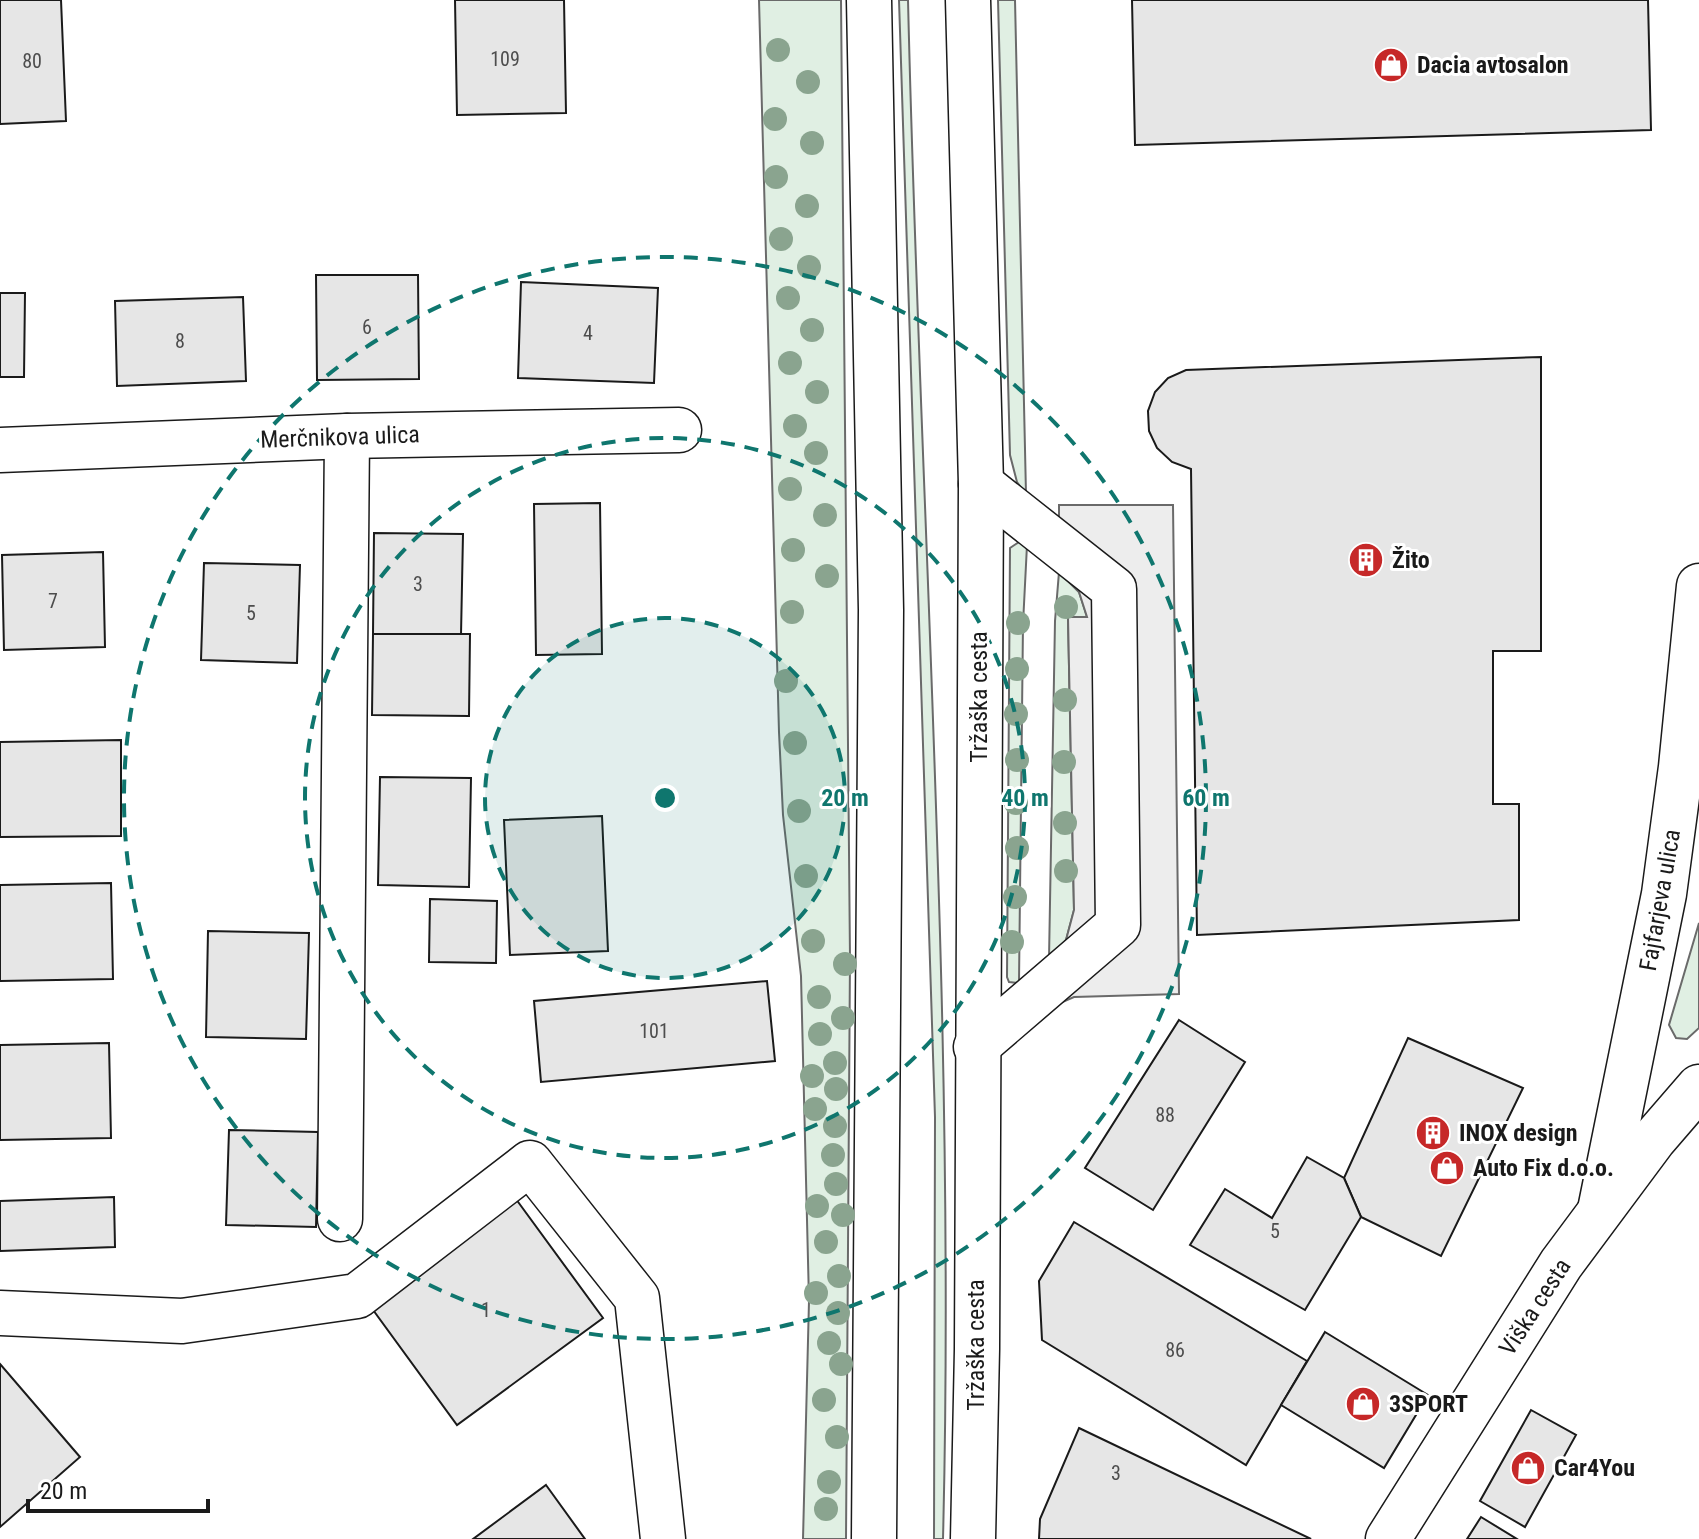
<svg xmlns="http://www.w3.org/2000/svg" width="1699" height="1539" font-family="'Roboto Condensed',sans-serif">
  <rect width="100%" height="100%" fill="#fff"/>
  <g fill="#e0efe3" stroke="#6a6a6a" stroke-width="2">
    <path d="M759 0H841L850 958 846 1539H803L809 1301 801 976 783 815 779 732Z"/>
    <path d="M899 0H908C920 513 956 1026 943 1539H934L935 1117Z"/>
    <path d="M998 0H1015L1026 494 1017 482 1010 455Z"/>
    <path d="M1019 542 1027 545 1023 624 1019 983 1009 982 1007 977 1010 548Z"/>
    <path d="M1059 572 1079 592 1087 617 1068 618 1074 910 1066 940 1049 959 1055 621Z"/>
    <path d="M1699 923V1028L1687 1039 1676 1038 1669 1025Z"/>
  </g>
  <path fill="#ededed" stroke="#6a6a6a" stroke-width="2" d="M1059 505H1173L1179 994 1074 997 1058 1004 1059 950 1066 940 1074 910 1068 617H1087L1079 592 1059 572Z"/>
  <g fill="#e6e6e6" stroke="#1a1a1a" stroke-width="2">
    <path d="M0 0H61L66 121 0 124Z"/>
    <path d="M455 0H564L566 113 457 115Z"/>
    <path d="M1132 0H1648L1651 130 1135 145Z"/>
    <path d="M316 275H418L419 379 317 380Z"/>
    <path d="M521 282 658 288 654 383 518 378Z"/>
    <path d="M0 293H25L24 377H0Z"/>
    <path d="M243 297 246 381 117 386 115 301Z"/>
    <path d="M1541 357V651H1493V804H1519V920L1197 935 1191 469 1172 462 1157 448 1149 431 1148 411 1155 392 1168 378 1186 370Z"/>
    <path d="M600 503 602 654 536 655 534 504Z"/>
    <path d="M374 533 463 534 461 635 373 634Z"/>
    <path d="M103 552 105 647 4 650 2 555Z"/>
    <path d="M204 563 300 565 297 663 201 660Z"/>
    <path d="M373 634H470L469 716 372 715Z"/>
    <path d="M121 740V836L0 837V742Z"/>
    <path d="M380 777 471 778 469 887 378 885Z"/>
    <path d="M602 816 608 951 510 955 504 820Z"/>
    <path d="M111 883 113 979 0 981V885Z"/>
    <path d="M430 899 497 901 496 963 429 962Z"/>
    <path d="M208 931 309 933 306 1039 206 1037Z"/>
    <path d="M767 981 775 1061 541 1082 534 1001Z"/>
    <path d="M1179 1020 1245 1062 1153 1210 1085 1168Z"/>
    <path d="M1408 1038 1523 1088 1441 1256 1361 1217 1344 1178Z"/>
    <path d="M109 1043 111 1138 0 1140V1045Z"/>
    <path d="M229 1130 318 1132 316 1227 226 1225Z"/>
    <path d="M1307 1157 1344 1178 1361 1217 1305 1310 1190 1245 1225 1189 1272 1218Z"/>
    <path d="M513 1195 603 1318 457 1425 368 1303Z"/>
    <path d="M114 1197 115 1247 0 1251V1201Z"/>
    <path d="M1074 1222 1307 1361 1246 1465 1042 1340 1039 1281Z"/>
    <path d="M1325 1332 1428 1395 1384 1468 1281 1405Z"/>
    <path d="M0 1364 80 1457 0 1527Z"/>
    <path d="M1531 1410 1576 1435 1525 1527 1480 1501Z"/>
    <path d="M1079 1428 1311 1539H1039L1040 1519Z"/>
    <path d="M546 1485 585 1539H473Z"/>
    <path d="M1481 1517 1517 1539H1467Z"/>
  </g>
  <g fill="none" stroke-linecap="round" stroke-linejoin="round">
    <g stroke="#1a1a1a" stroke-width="47">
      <g id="minor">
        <path d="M0 450 347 436 679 430"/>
        <path d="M976 1047 1118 925 1114 589 981 484"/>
        <path d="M1600 1210 1664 894 1681 767 1699 586"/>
        <path d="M340 1219 347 436"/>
        <path d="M0 1313 182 1321 357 1296 530 1163 637 1298 663 1539"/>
        <path d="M1388 1539 1561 1264 1654 1139 1699 1087"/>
      </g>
    </g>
    <g stroke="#1a1a1a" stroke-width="47">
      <g id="major">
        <path d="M869 0 881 610 874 1539"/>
        <path d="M968 0 981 484 977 1349 973 1539"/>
      </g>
    </g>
    <use href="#minor" stroke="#fff" stroke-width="44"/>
    <use href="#major" stroke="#fff" stroke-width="44"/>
  </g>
  <g fill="#8aa48f">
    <circle cx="778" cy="50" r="12"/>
    <circle cx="808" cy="82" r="12"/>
    <circle cx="775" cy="119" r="12"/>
    <circle cx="812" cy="143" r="12"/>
    <circle cx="776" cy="177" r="12"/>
    <circle cx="807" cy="206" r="12"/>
    <circle cx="781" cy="239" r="12"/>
    <circle cx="809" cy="267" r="12"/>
    <circle cx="788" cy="298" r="12"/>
    <circle cx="812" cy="330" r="12"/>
    <circle cx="790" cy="363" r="12"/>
    <circle cx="817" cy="392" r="12"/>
    <circle cx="795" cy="426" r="12"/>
    <circle cx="816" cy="453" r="12"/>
    <circle cx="790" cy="489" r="12"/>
    <circle cx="825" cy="515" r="12"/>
    <circle cx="793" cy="550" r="12"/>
    <circle cx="827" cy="576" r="12"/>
    <circle cx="1066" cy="607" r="12"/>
    <circle cx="792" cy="612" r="12"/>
    <circle cx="1018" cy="623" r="12"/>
    <circle cx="1017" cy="669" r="12"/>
    <circle cx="786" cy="681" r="12"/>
    <circle cx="1065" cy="700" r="12"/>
    <circle cx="1016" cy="714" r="12"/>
    <circle cx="795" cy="743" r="12"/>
    <circle cx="1017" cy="760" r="12"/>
    <circle cx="1064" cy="762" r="12"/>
    <circle cx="1016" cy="803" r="12"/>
    <circle cx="799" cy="811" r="12"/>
    <circle cx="1065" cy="823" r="12"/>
    <circle cx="1017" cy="848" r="12"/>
    <circle cx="1066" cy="871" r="12"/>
    <circle cx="806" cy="876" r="12"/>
    <circle cx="1015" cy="897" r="12"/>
    <circle cx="813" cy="941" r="12"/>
    <circle cx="1012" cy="942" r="12"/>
    <circle cx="845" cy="964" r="12"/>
    <circle cx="819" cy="997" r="12"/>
    <circle cx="843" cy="1018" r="12"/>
    <circle cx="820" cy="1034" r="12"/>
    <circle cx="835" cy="1063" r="12"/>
    <circle cx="812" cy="1076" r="12"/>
    <circle cx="836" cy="1089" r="12"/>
    <circle cx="815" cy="1109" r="12"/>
    <circle cx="835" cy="1126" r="12"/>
    <circle cx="833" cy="1155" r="12"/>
    <circle cx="836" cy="1184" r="12"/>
    <circle cx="817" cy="1206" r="12"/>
    <circle cx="843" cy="1215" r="12"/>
    <circle cx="826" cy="1242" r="12"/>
    <circle cx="839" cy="1276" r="12"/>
    <circle cx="816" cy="1293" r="12"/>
    <circle cx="838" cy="1313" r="12"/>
    <circle cx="829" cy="1343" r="12"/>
    <circle cx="841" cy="1364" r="12"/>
    <circle cx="824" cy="1400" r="12"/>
    <circle cx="837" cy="1437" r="12"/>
    <circle cx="829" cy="1482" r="12"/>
    <circle cx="826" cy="1509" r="12"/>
  </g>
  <circle cx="665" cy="798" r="180" fill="#0f766e" fill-opacity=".12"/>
  <g fill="none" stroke="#0f766e" stroke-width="4" stroke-dasharray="14 10">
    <circle cx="665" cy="798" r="180"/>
    <circle cx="665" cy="798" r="360"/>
    <circle cx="665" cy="798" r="541"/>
  </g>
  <defs>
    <g id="shop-disc" transform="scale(1.8)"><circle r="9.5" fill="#c62828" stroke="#fff"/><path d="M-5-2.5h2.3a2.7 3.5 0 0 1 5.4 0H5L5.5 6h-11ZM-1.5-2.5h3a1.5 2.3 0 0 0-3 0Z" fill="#fff"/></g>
    <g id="building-disc" transform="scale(1.8)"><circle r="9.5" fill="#c62828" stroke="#fff"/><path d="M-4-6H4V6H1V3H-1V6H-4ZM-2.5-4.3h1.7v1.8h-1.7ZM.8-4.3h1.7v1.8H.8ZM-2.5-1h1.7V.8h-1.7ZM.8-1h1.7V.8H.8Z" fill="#fff"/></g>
  </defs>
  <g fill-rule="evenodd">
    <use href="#shop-disc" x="1391" y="65"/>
    <use href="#building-disc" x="1366" y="560"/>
    <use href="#building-disc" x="1433" y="1133"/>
    <use href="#shop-disc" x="1447" y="1168"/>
    <use href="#shop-disc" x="1363" y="1404"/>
    <use href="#shop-disc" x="1528" y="1468"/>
  </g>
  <g text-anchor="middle" stroke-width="6" stroke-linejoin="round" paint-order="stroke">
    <g font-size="20" fill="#4d4d4d">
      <text x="505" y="66">109</text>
      <text x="32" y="68">80</text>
      <text x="367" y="334">6</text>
      <text x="588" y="340">4</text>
      <text x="180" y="348">8</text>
      <text x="418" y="591">3</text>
      <text x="53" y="608">7</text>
      <text x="251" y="620">5</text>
      <text x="654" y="1038">101</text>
      <text x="1165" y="1122">88</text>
      <text x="1275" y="1238">5</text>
      <text x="486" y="1317">1</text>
      <text x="1175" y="1357">86</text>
      <text x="1116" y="1480">3</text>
    </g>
    <g font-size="24" font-weight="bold" fill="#1a1a1a" stroke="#fff" text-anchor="start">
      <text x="1417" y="73">Dacia avtosalon</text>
      <text x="1392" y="568">Žito</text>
      <text x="1459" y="1141">INOX design</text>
      <text x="1473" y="1176">Auto Fix d.o.o.</text>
      <text x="1389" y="1412">3SPORT</text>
      <text x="1554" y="1476">Car4You</text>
    </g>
    <g font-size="24" fill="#1a1a1a" stroke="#fff">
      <text transform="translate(340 437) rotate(-2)" y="8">Merčnikova ulica</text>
      <text transform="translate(979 697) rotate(-90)" y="8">Tržaška cesta</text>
      <text transform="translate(1660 900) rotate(-80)" y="8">Fajfarjeva ulica</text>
      <text transform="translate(1535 1307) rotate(-57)" y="8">Viška cesta</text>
      <text transform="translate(976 1345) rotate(-90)" y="8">Tržaška cesta</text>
    </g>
  </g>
  <circle cx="665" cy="798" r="12" fill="#0f766e" stroke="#fff" stroke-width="4"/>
  <g font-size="24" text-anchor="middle" font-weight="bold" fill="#0f766e" stroke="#fff" stroke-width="6" stroke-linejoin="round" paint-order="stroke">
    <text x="845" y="806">20 m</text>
    <text x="1025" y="806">40 m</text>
    <text x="1206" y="806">60 m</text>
  </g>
  <path d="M28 1499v12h180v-12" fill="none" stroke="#1a1a1a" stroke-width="4"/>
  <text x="40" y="1499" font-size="24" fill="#1a1a1a" stroke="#ffffff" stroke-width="6" paint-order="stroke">20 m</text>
</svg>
